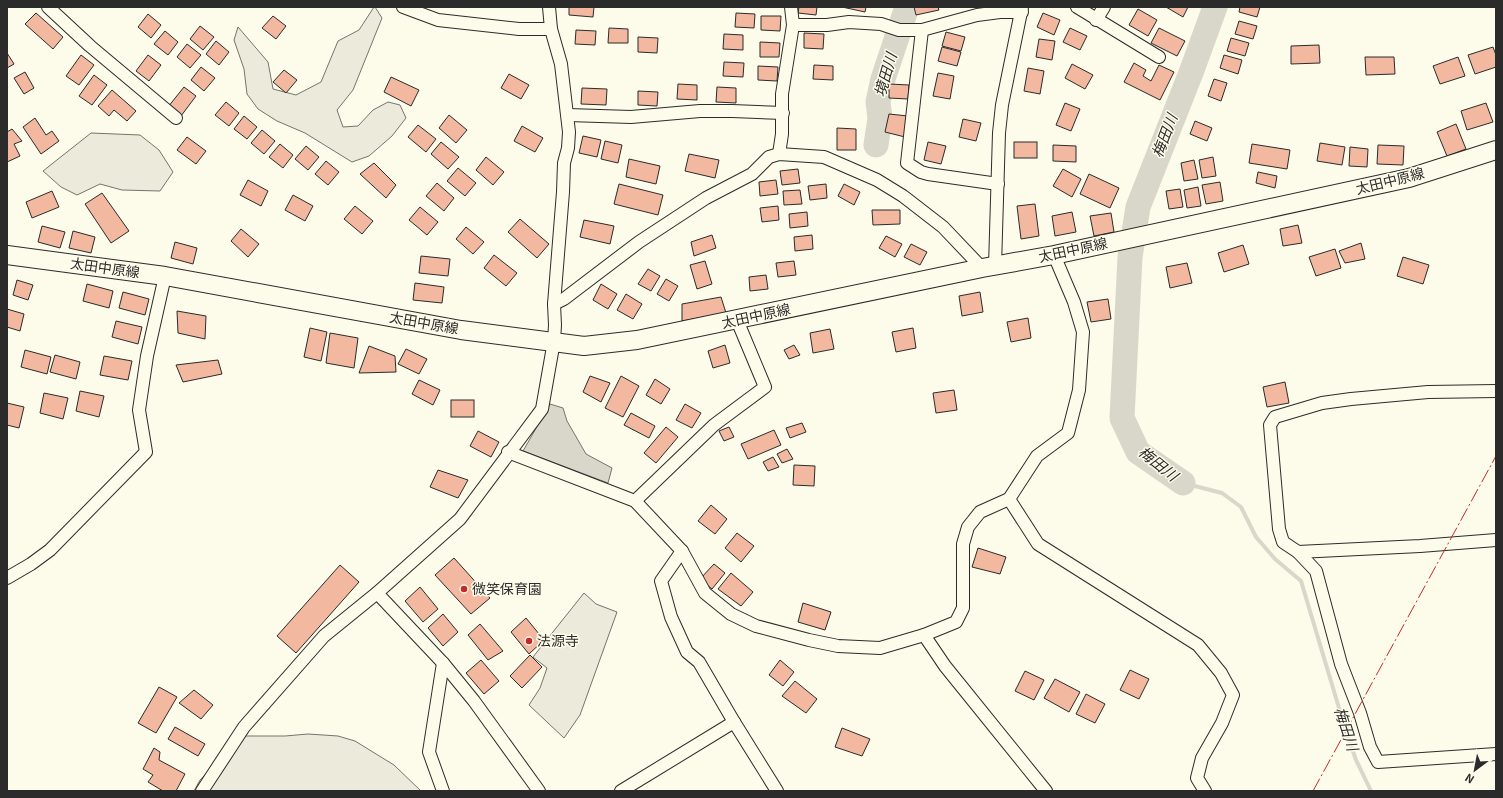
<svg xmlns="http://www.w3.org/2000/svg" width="1503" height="798" font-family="Georgia,'Noto Sans JP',serif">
  <rect width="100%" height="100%" fill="#fdfbea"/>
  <g fill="#ecebdb" stroke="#74746e">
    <path d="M374 7H375L382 18 353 90 337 110 343 127 358 126 373 110 388 102 400 105 406 118 392 136 369 156 352 162 305 133 277 121 258 109 247 94 244 69 234 40 238 27 268 62 273 89 296 95 321 82 338 41 359 30Z"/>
    <path d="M91 133 140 135 159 150 173 172 160 191 122 190 100 184 77 195 61 187 43 171Z"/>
    <path d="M584 593 596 604 617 612 580 715 564 738 529 705 540 688 547 668 533 657Z"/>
    <path d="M308 734 338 736 355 741 394 765 421 791H194L200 780 243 736H285Z"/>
  </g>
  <path fill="#d8d7c9" stroke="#74746e" d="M550 404 563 408 567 421 586 454 612 468 608 483 523 451Z"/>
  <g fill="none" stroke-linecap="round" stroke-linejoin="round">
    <path stroke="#d8d7c9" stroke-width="4" d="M1183 483 1222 493 1241 507 1256 537 1275 559 1301 581 1345 728 1356 760 1371 791"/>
    <g stroke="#d8d7c9" stroke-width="25">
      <path d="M876 145 880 118 878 102 883 79 907 7"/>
      <path d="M1183 483 1138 452 1122 418 1130 257 1138 207 1192 70 1215 7"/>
    </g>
  </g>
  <g fill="#f2b8a0" stroke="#2b2b2b">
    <path d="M569 7H594L593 17 569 15Z"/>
    <path d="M799 7H817L816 15 798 13Z"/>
    <path d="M842 7H866L865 12Z"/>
    <path d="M914 7H938L939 10 916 15Z"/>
    <path d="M1166 7H1188L1183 17Z"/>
    <path d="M1240 7H1260L1257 17 1239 12Z"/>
    <path d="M1138 9 1157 20 1148 36 1129 25Z"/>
    <path d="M36 13 63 37 53 49 25 24Z"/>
    <path d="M736 13 755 14 754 28 735 27Z"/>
    <path d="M1043 13 1060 20 1054 35 1037 27Z"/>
    <path d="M148 14 161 25 151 38 138 27Z"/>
    <path d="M273 16 286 26 276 39 262 28Z"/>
    <path d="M761 16H781L780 31 761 30Z"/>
    <path d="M1239 21 1257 26 1253 39 1235 34Z"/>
    <path d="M200 26 214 37 203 50 190 39Z"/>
    <path d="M609 28 628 29V43H608Z"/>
    <path d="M1070 28 1087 36 1080 50 1063 42Z"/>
    <path d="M1159 28 1185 41 1177 56 1151 43Z"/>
    <path d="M576 30 596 31 595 45 575 44Z"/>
    <path d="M165 31 178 42 168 55 154 44Z"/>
    <path d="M946 32 965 37 961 51 942 46Z"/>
    <path d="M804 33 824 34 823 49 804 48Z"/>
    <path d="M724 34 743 35V50L723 49Z"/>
    <path d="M638 37 658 38 657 53 638 52Z"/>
    <path d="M1231 38 1249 43 1245 56 1227 51Z"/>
    <path d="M1039 39 1055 41 1052 60 1036 57Z"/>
    <path d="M216 41 229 52 219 65 206 54Z"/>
    <path d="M760 42 780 43 779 57H760Z"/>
    <path d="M187 44 201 55 190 68 177 57Z"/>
    <path d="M1319 45 1320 63 1291 64V46Z"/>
    <path d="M942 47 961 52 957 66 938 61Z"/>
    <path d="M1493 47 1496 55V67L1475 74 1468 55Z"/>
    <path d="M7 53 14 64 7 68Z"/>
    <path d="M81 55 94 65 79 85 66 76Z"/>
    <path d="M148 55 161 65 149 81 136 71Z"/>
    <path d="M1224 55 1242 60 1238 74 1220 68Z"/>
    <path d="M1365 57H1394L1395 74 1366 75Z"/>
    <path d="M1458 57 1465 76 1440 84 1433 66Z"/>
    <path d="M724 62 744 63 743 77 723 76Z"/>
    <path d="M1134 63 1146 70 1143 76 1151 81 1159 65 1174 72 1160 100 1124 82Z"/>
    <path d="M1072 64 1093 75 1085 89 1065 78Z"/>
    <path d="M814 65 833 66V80L813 79Z"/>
    <path d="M758 66 778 67 777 81 758 80Z"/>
    <path d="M201 67 215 78 204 91 191 80Z"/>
    <path d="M1028 68 1044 71 1040 94 1024 91Z"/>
    <path d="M284 70 297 80 286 93 273 82Z"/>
    <path d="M25 72 34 88 24 94 14 78Z"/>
    <path d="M938 73 954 76 950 99 933 96Z"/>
    <path d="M509 74 529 85 521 99 501 88Z"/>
    <path d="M94 75 107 85 92 105 79 96Z"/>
    <path d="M391 77 419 90 411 106 384 92Z"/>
    <path d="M1214 79 1227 83 1221 101 1208 96Z"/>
    <path d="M678 84 697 85V100L677 99Z"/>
    <path d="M889 84 909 85 908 99 889 98Z"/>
    <path d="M184 87 196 96 181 116 168 107Z"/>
    <path d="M717 87 736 88V103L716 102Z"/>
    <path d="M582 88 607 89 606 105 581 104Z"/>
    <path d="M112 90 136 111 127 121 114 110 109 116 98 106Z"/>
    <path d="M638 91 658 92 657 106 638 105Z"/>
    <path d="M226 102 239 113 229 126 215 115Z"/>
    <path d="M1065 103 1080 109 1071 131 1056 125Z"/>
    <path d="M1486 103 1493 122 1467 130 1461 111Z"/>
    <path d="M889 114 908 116 905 137 885 132Z"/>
    <path d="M449 115 467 130 456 143 439 128Z"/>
    <path d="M244 116 257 127 247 139 234 129Z"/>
    <path d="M35 118 46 135 52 131 59 141 41 154 23 127Z"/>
    <path d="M963 119 981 123 976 141 959 137Z"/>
    <path d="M1195 121 1212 128 1207 141 1190 134Z"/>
    <path d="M1456 124 1466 149 1447 156 1437 132Z"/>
    <path d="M418 125 436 139 426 152 408 137Z"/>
    <path d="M522 126 543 138 535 152 514 141Z"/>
    <path d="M837 128 856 129V150H837Z"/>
    <path d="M12 129 22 141 14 144 20 156 7 162V132Z"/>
    <path d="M262 130 275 141 264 154 251 143Z"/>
    <path d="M583 136 601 140 597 157 579 153Z"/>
    <path d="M187 137 206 151 196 164 177 150Z"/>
    <path d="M605 141 622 145 618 163 601 159Z"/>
    <path d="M441 142 459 157 448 169 431 154Z"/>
    <path d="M928 142 946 146 941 164 924 160Z"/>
    <rect x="1014" y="142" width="23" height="16"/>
    <path d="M1320 143 1345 147 1342 165 1317 161Z"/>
    <path d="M280 144 293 155 283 168 269 157Z"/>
    <path d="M1252 144 1290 150 1287 169 1249 163Z"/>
    <path d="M1053 145 1076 146V162L1053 161Z"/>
    <path d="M1378 145 1404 146 1403 165 1377 164Z"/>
    <path d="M306 146 319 157 308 170 295 159Z"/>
    <path d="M1350 147 1368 149 1367 167 1349 166Z"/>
    <path d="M689 154 719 160 715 178 685 171Z"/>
    <path d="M486 157 504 172 493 185 476 170Z"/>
    <path d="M1213 157 1216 176 1202 178 1199 160Z"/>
    <path d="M629 159 660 166 656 184 626 177Z"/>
    <path d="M1194 160 1198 179 1184 181 1181 163Z"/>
    <path d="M326 161 339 172 328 185 315 174Z"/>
    <path d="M374 163 396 185 386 198 360 174Z"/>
    <path d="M458 168 476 183 465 196 447 181Z"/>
    <path d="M798 169 800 183 782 185 780 171Z"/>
    <path d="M1063 169 1081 179 1072 197 1053 186Z"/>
    <path d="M1258 172 1277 176 1275 188 1256 183Z"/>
    <path d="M1089 174 1119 188 1110 208 1080 194Z"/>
    <path d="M248 180 268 191 261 206 240 195Z"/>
    <path d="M776 180 778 194 760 196 759 182Z"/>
    <path d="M1220 182 1223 201 1206 204 1202 185Z"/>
    <path d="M437 183 454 198 444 211 426 196Z"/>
    <path d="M619 184 663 195 658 215 614 204Z"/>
    <path d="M826 184 827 198 810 200 808 186Z"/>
    <path d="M844 184 860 192 854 205 838 196Z"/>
    <path d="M1198 187 1201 206 1187 208 1184 190Z"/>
    <path d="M1180 189 1183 207 1169 209 1166 191Z"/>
    <path d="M800 190 802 204 784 205 783 191Z"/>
    <path d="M52 191 59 207 32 218 26 202Z"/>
    <path d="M102 193 129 231 111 243 85 204Z"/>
    <path d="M293 195 313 206 305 221 285 210Z"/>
    <path d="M1035 204 1039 236 1021 239 1017 206Z"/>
    <path d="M355 206 373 221 362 234 344 219Z"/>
    <path d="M778 206 779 220 762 222 760 208Z"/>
    <path d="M420 207 438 222 427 235 409 220Z"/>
    <path d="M872 210H900V224L873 225Z"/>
    <path d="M807 212 808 226 790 228 789 214Z"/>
    <path d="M1072 212 1076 232 1055 236 1052 216Z"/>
    <path d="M1111 213 1114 232 1094 236 1090 216Z"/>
    <path d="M520 219 549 244 537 258 508 232Z"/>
    <path d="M584 220 614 226 610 244 580 237Z"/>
    <path d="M1298 225 1302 243 1283 246 1280 229Z"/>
    <path d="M42 226 65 232 60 248 38 242Z"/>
    <path d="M466 227 484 242 473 254 456 239Z"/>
    <path d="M241 229 259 244 248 257 231 241Z"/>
    <path d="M73 231 95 237 91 253 69 248Z"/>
    <path d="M712 235 716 248 694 256 691 242Z"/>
    <path d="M812 235 813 249 795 251 794 237Z"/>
    <path d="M886 236 902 244 895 257 879 248Z"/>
    <path d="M175 242 197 248 193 264 171 258Z"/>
    <path d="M1361 243 1365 259 1345 263 1339 251Z"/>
    <path d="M911 244 927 252 920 265 904 257Z"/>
    <path d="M1243 245 1249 264 1224 272 1218 253Z"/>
    <path d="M1335 249 1341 268 1316 276 1309 257Z"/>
    <path d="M494 255 517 273 506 286 484 268Z"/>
    <path d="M421 256 450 259 448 276 419 273Z"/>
    <path d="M1403 257 1429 265 1423 284 1397 276Z"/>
    <path d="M705 261 712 284 697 289 690 265Z"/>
    <path d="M794 261 796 275 778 277 776 263Z"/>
    <path d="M1187 263 1192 283 1170 288 1166 267Z"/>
    <path d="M648 269 660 276 651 291 638 284Z"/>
    <path d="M766 275 768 289 750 291 749 277Z"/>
    <path d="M666 279 678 286 669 301 657 294Z"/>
    <path d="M17 280 33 285 28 300 13 295Z"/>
    <path d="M415 283 444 287 442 303 413 300Z"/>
    <path d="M87 284 113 291 109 308 83 301Z"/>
    <path d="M601 284 617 294 608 309 593 300Z"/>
    <path d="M123 292 149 299 145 315 119 308Z"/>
    <path d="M980 292 983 312 962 316 959 296Z"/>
    <path d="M626 294 642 304 633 319 617 310Z"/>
    <path d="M721 297 726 313 682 321V304Z"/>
    <path d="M1108 299 1111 319 1091 322 1087 302Z"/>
    <path d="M7 309 24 314 20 331 7 327Z"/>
    <path d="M177 311 206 316 205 339 178 333Z"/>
    <path d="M1028 318 1031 338 1011 342 1007 322Z"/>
    <path d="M116 321 142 327 138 344 112 337Z"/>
    <path d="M310 328 327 332 321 361 304 357Z"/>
    <path d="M913 328 916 348 896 352 892 332Z"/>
    <path d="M830 329 834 349 813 353 810 333Z"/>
    <path d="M330 333 358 338 354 368 326 363Z"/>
    <path d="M725 345 730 363 713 368 708 351Z"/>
    <path d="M794 345 800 355 789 359 784 350Z"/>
    <path d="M369 346 395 356 396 372 359 373Z"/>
    <path d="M406 349 427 359 419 374 398 364Z"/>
    <path d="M25 350 51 357 47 374 21 367Z"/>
    <path d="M55 355 80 362 76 379 50 372Z"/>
    <path d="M104 356 132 361 128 380 100 375Z"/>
    <path d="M218 360 222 374 183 382 176 365Z"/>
    <path d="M590 376 610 383 601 402 583 392Z"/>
    <path d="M621 376 639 386 623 417 605 408Z"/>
    <path d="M655 379 670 389 661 404 646 395Z"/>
    <path d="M419 380 440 390 433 405 412 394Z"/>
    <path d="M1285 382 1289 403 1267 407 1263 387Z"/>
    <path d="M954 390 957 410 936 413 933 393Z"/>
    <path d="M80 391 104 396 99 417 76 411Z"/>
    <path d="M44 393 68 398 63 419 40 413Z"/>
    <rect x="451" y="400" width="23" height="17"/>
    <path d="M7 403 24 407 19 428 7 425Z"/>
    <path d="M685 404 701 413 692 428 676 420Z"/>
    <path d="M631 413 655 426 649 438 624 425Z"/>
    <path d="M802 423 806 432 790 438 786 428Z"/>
    <path d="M666 427 678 437 656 463 644 453Z"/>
    <path d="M729 427 734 437 724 441 719 431Z"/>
    <path d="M774 430 781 445 748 459 741 444Z"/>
    <path d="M478 431 499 442 491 457 470 446Z"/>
    <path d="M787 449 793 459 782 463 777 454Z"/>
    <path d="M773 457 779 467 768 471 763 462Z"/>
    <path d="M794 465 815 466 814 486 793 485Z"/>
    <path d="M438 470 468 480 458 498 430 487Z"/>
    <path d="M711 505 727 519 715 534 698 521Z"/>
    <path d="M737 533 754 546 741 562 725 548Z"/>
    <path d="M978 548 1006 557 1000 574 972 567Z"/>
    <path d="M454 558 490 598 471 614 435 575Z"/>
    <path d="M714 564 725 573 712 589 700 579Z"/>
    <path d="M340 565 359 582 296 653 277 636Z"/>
    <path d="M731 573 753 592 741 606 718 589Z"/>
    <path d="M420 587 438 609 423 622 405 601Z"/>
    <path d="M803 603 831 612 825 630 798 622Z"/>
    <path d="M443 614 458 632 443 646 428 628Z"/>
    <path d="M526 618 544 640 529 654 511 632Z"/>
    <path d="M480 624 503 651 488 660 468 635Z"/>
    <path d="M530 655 542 667 522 688 510 676Z"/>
    <path d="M481 660 499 681 484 694 466 673Z"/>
    <path d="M780 660 794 672 783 686 769 675Z"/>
    <path d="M1130 670 1149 679 1139 699 1120 690Z"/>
    <path d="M1025 671 1044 680 1034 700 1015 691Z"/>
    <path d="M1055 679 1080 692 1069 712 1044 698Z"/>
    <path d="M795 681 817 699 806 713 782 696Z"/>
    <path d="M159 687 177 697 156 733 138 723Z"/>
    <path d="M194 690 213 705 201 719 179 703Z"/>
    <path d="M1086 694 1105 704 1095 723 1076 714Z"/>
    <path d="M175 727 205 744 198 756 168 739Z"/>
    <path d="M842 728 870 739 862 756 835 747Z"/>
    <path d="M154 748 160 752 159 760 185 774 176 791H163L148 782 153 775 143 769Z"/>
  </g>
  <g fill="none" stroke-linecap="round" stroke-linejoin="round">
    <g stroke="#2b2b2b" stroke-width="14">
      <g id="minor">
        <path d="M48 7 90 46 176 118"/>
        <path d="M403 7 438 20 519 29H551"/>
        <path d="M1077 7 1159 57"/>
        <path d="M1096 20 1104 7"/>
        <path d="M793 25H827L849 22 881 24 899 30H922L977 15 1000 12H1022"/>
        <path d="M922 30 907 163 921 172 928 174 998 184"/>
        <path d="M568 115 631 117 700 111H732L783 113"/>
        <path d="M779 154 782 134V94L793 25 791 7"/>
        <path d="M995 266 999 133 1002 105 1022 7"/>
        <path d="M554 304 564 299 639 242 706 198 752 174 769 157 779 154 824 157 877 180 903 196 943 227 982 268"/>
        <path d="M1496 391 1428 392 1351 399 1322 403 1275 417 1270 425 1279 529 1283 542 1298 552 1316 571 1341 664 1360 713 1370 747 1378 762 1496 754"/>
        <path d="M508 452 635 501 682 551 705 593 731 614 756 626 809 640 838 646 880 648 924 635 956 622 963 608V544L968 527 980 512 1009 499 1037 456 1068 433 1079 390 1083 332 1074 302 1054 255"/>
        <path d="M1009 499 1038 544 1198 645 1221 673 1233 695 1222 723 1202 758 1197 778 1205 791"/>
        <path d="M635 501 714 425 765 387 737 320"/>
        <path d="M682 551 661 581 671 617 687 652 699 662 734 722 777 791"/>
        <path d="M1298 552 1420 546 1496 540"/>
        <path d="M7 578 31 564 50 550 146 452 139 410 147 356 165 276"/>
        <path d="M377 593 443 663 474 701 539 791"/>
        <path d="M924 635 945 666 1046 791"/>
        <path d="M443 663 429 752 443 791"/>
        <path d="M202 791 244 727 324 636 377 593 460 519 542 409 554 341 555 325 554 304 563 192 564 163 568 148 569 132 561 64 551 29 549 7"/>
        <path d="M621 791 734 722"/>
      </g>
    </g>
    <g stroke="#2b2b2b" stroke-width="20">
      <path id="secondary" d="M7 255 165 276 461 330 584 346 637 340 982 268 1054 255 1409 178 1496 150"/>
    </g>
    <use href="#minor" stroke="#fdfbea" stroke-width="12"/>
    <use href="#secondary" stroke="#fdfbea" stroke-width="18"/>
    <path stroke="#c62828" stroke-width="1" stroke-dasharray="14 3 2 3" stroke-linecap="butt" d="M1313 791 1496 456"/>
  </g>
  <g fill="#c62828" stroke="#fdfbea" stroke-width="1.5">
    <circle cx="464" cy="589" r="4"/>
    <circle cx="529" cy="641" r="4"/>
  </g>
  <g text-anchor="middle" stroke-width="3" stroke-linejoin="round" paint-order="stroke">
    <g font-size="14" fill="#2b2b2b" stroke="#fdfbea">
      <text transform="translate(1390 181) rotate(-14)" y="5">太田中原線</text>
      <text transform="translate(1073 250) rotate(-12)" y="5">太田中原線</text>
      <text transform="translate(105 268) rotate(8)" y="5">太田中原線</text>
      <text transform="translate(756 316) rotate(-12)" y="5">太田中原線</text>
      <text transform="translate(424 323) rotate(10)" y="5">太田中原線</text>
    </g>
    <g font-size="14" fill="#2b2b2b" stroke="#fdfbea" text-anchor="start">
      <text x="472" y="594">微笑保育園</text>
      <text x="537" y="646">法源寺</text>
    </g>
    <g font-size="15" font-style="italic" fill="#2b2b2b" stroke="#fdfbea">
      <text transform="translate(886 75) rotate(-74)" y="5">境田川</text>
      <text transform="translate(1165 136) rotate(-69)" y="5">梅田川</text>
      <text transform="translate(1158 464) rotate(39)" y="5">梅田川</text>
      <text transform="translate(1346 729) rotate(72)" y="5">梅田川</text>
    </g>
  </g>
  <rect width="1503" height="798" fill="none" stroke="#2b2b2b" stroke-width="16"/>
  <g transform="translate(1475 770) rotate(212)" stroke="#fdfbea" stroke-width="3" paint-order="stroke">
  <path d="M0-3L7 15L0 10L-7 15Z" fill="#2b2b2b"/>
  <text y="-6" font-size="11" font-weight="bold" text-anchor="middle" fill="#2b2b2b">N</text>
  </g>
</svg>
